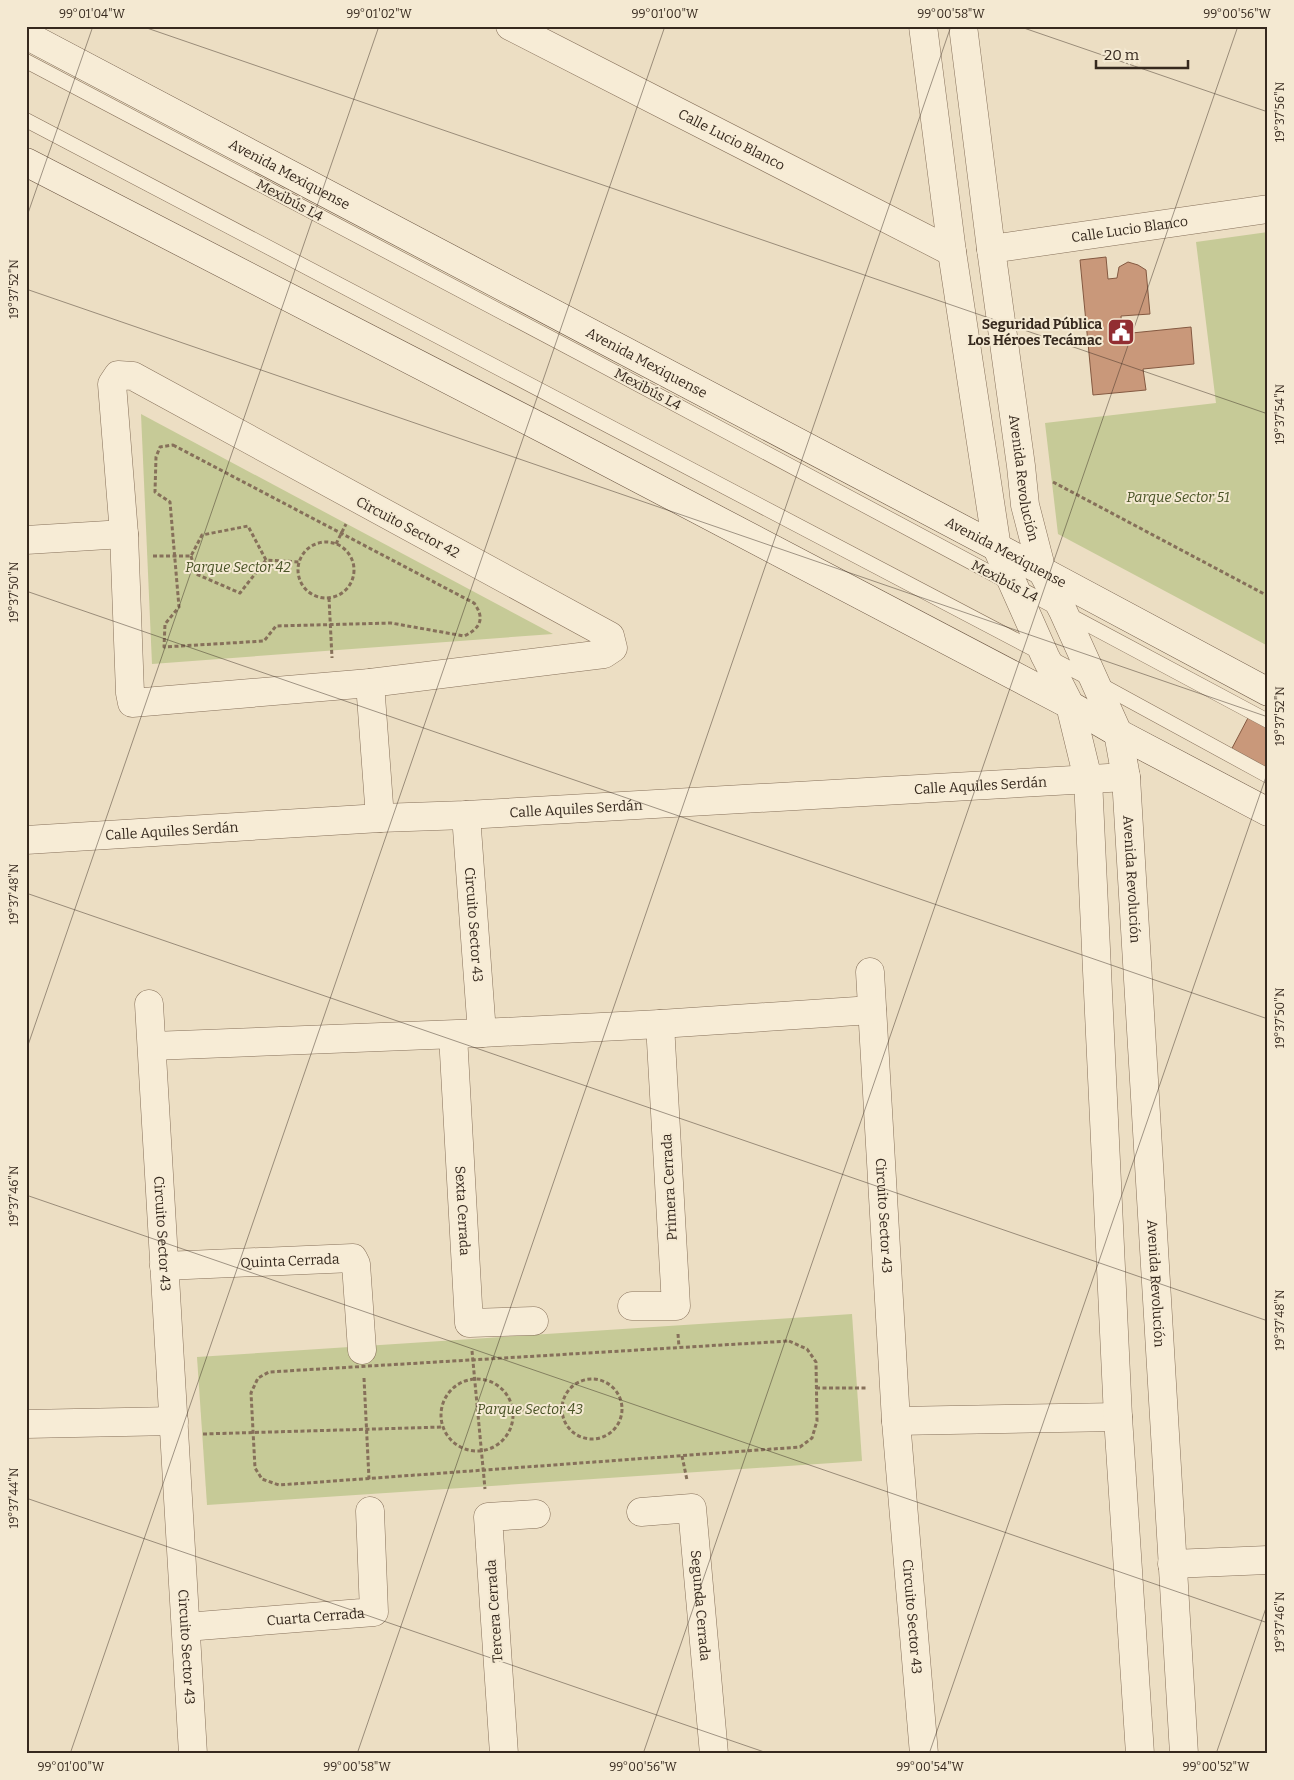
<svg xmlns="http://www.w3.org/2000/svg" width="1294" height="1780" font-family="Bitter,serif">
  <rect width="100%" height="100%" fill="#ecdec3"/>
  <g fill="#c6ca97">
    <path d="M1268 232V646L1058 534 1045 423 1216 403 1196 242Z"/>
    <path d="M141 414 553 634 152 664Z"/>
    <path d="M852 1314 862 1461 207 1505 197 1357Z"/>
  </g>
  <g fill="#c9987a" stroke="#845941">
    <path d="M1106 257 1108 279 1117 278 1119 267 1128 262 1138 265 1146 270 1150 314 1121 316 1122 334 1191 327 1194 364 1143 369 1146 390 1093 395 1080 260Z"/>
    <path d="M1249 716 1268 726V772L1230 752Z"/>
  </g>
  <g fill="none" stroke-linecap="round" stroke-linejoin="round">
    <g stroke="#86705a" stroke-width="15">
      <g id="service">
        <path d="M26 61 583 355 1268 721"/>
        <path d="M26 120 1094 681 1268 776"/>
      </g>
    </g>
    <g stroke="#86705a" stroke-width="29">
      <g id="minor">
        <path id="s1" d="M510 26 952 252"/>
        <path d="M923 26 952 252 997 548"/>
        <path id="s2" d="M963 26 991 249 1021 466 1025 505 1042 571"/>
        <path id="s3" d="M991 249 1268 209"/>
        <path d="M118 375 133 376 610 636 613 648 604 654 370 683 132 703 130 693 124 534 112 384Z"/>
        <path d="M26 540 124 534"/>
        <path d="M370 683 380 818"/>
        <path id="s4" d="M466 815 482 1033"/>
        <path id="s5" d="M26 840 380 818 466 815 1126 777"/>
        <path id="s6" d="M870 972 896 1421 924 1754"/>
        <path id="s7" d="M149 1004 193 1754"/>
        <path id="s8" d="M453 1035 469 1323 534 1321"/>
        <path d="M152 1046 482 1033 660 1024 872 1010"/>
        <path id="s9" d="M164 1266 353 1258 356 1264 362 1350"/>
        <path d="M632 1306H676L660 1024"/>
        <path d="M896 1421 1118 1417"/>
        <path d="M26 1424 174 1421"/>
        <path id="s10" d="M641 1512 692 1508 714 1754"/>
        <path d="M1172 1564 1268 1560"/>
        <path id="s11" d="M186 1627 374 1612 370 1511"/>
        <path d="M504 1754 488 1517 536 1514"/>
      </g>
    </g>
    <g stroke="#86705a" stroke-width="29">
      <g id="tertiary">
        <path d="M997 548 1045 656 1070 705 1088 779 1118 1417 1140 1754"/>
        <path id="s12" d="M1042 571 1063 611 1118 733 1126 777 1184 1754"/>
      </g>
    </g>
    <g stroke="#67513e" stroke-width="29">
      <g id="secondary">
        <path id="s13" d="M26 35 1042 571 1268 692"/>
        <path d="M26 162 548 431 1070 705 1118 733 1268 812"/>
      </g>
    </g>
    <g stroke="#86705a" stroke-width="3" stroke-dasharray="4 2.5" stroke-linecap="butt">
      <path d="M173 445 474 603C485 618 481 628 464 636L391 623 276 626 264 641 164 647 165 624 179 607 170 502 155 492 156 457 160 447Z"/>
      <path d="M1053 482 1268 596"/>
      <circle cx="326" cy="570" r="28"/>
      <path d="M336 544 346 524"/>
      <path d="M153 556H191L202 535 248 526 266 560 299 562"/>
      <path d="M191 556 196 574 240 593 266 560"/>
      <path d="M329 598 332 658"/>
      <path d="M678 1334 679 1347"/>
      <path d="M789 1341 807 1349 816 1362 817 1421 812 1438 800 1447 279 1485 262 1479 255 1468 251 1393 258 1378 269 1372Z"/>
      <path d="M472 1351 485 1489"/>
      <path d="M364 1378 369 1479"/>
      <circle cx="592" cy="1409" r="30"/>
      <circle cx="477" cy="1415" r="36"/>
      <path d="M816 1388H866"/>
      <path d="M513 1409 562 1413"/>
      <path d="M203 1434 443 1427"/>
      <path d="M682 1456 687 1480"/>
    </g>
    <use href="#service" stroke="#f7ecd6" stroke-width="14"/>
    <use href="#minor" stroke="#f7ecd6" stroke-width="28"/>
    <use href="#tertiary" stroke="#f7ecd6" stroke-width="28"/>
    <use href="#secondary" stroke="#f7ecd6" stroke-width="28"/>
  </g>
  <path fill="none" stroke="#36291e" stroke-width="1" stroke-opacity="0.45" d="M141 26 1268 414M1018 26 1268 112M26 219 93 26M26 289 1268 717M26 591 1268 1019M26 893 1268 1321M26 1051 379 26M26 1195 1268 1623M26 1498 770 1754M70 1754 665 26M357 1754 951 26M643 1754 1238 26M929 1754 1268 771M1216 1754 1268 1602"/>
  <defs>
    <g id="civic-square" transform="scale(1.4375)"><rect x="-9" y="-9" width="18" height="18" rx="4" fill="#922d31" stroke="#f4e9d2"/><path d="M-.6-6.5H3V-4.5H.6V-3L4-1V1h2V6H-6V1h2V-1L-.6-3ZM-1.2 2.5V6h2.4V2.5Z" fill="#fff"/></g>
  </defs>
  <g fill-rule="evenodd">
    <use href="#civic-square" x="1121" y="332"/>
  </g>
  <g text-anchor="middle" stroke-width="4" stroke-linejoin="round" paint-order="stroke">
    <g font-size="14" fill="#36291e" stroke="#f4e9d2">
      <text dy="5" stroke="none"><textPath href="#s1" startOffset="249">Calle Lucio Blanco</textPath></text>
      <text dy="5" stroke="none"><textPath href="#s13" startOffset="298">Avenida Mexiquense</textPath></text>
      <text transform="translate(290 200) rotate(28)" y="5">Mexibús L4</text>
      <text dy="5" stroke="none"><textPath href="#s3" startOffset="140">Calle Lucio Blanco</textPath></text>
      <text dy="5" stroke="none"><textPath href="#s13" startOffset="702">Avenida Mexiquense</textPath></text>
      <text transform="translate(648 389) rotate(28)" y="5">Mexibús L4</text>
      <text dy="5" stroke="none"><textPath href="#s2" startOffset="456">Avenida Revolución</textPath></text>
      <text transform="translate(408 527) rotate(28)" y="5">Circuito Sector 42</text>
      <text dy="5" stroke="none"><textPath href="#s13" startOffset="1108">Avenida Mexiquense</textPath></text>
      <text transform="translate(1005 581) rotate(28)" y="5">Mexibús L4</text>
      <text dy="5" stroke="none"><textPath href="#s5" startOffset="956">Calle Aquiles Serdán</textPath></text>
      <text dy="5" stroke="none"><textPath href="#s5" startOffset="551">Calle Aquiles Serdán</textPath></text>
      <text dy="5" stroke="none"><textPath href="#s5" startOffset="146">Calle Aquiles Serdán</textPath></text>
      <text dy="5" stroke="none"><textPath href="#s12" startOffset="326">Avenida Revolución</textPath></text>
      <text dy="5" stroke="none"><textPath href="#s4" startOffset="110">Circuito Sector 43</textPath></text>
      <text transform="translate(669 1187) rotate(-93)" y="5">Primera Cerrada</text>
      <text dy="5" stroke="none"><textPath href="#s8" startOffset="176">Sexta Cerrada</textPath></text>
      <text dy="5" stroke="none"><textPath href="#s6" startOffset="244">Circuito Sector 43</textPath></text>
      <text dy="5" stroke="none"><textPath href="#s7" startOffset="230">Circuito Sector 43</textPath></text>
      <text dy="5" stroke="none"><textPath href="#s9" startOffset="126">Quinta Cerrada</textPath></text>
      <text dy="5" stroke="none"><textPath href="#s12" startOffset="731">Avenida Revolución</textPath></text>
      <text dy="5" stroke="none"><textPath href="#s10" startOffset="149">Segunda Cerrada</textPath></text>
      <text transform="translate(494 1611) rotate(-94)" y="5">Tercera Cerrada</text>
      <text dy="5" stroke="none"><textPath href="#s11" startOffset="130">Cuarta Cerrada</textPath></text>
      <text dy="5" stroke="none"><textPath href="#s6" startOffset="646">Circuito Sector 43</textPath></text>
      <text dy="5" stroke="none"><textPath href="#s7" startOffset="644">Circuito Sector 43</textPath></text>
    </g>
    <g font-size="14" font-weight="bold" fill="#36291e" stroke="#f4e9d2" text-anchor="end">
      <text x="1102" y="329">Seguridad Pública<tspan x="1102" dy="16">Los Héroes Tecámac</tspan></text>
    </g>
    <g font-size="14" font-style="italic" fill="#485225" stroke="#f4e9d2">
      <text x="1178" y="502">Parque Sector 51</text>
      <text x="238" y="572">Parque Sector 42</text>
      <text x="530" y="1414">Parque Sector 43</text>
    </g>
  </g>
  <rect width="1294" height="1780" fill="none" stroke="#f4e9d2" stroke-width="55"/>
  <path d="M1096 60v8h92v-8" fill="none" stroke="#36291e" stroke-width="2.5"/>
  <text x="1104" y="60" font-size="15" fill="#36291e" stroke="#f4e9d2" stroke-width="4" paint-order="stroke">20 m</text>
  <rect x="28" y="28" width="1238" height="1724" fill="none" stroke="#36291e" stroke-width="2"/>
  <g font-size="12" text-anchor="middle" fill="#36291e">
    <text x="92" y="18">99°01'04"W</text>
    <text x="379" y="18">99°01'02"W</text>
    <text x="665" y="18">99°01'00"W</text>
    <text x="951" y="18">99°00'58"W</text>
    <text x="1237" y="18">99°00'56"W</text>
    <text transform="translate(1280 112) rotate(-90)" y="4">19°37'56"N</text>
    <text transform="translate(14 289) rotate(-90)" y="4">19°37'52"N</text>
    <text transform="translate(1280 414) rotate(-90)" y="4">19°37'54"N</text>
    <text transform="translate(14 592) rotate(-90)" y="4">19°37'50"N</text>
    <text transform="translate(1280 716) rotate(-90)" y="4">19°37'52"N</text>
    <text transform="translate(14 894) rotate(-90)" y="4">19°37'48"N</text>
    <text transform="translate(1280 1018) rotate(-90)" y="4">19°37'50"N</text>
    <text transform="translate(14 1196) rotate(-90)" y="4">19°37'46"N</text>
    <text transform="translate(1280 1320) rotate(-90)" y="4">19°37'48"N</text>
    <text transform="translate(14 1498) rotate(-90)" y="4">19°37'44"N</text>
    <text transform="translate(1280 1622) rotate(-90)" y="4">19°37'46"N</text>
    <text x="71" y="1771">99°01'00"W</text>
    <text x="357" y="1771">99°00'58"W</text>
    <text x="643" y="1771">99°00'56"W</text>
    <text x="930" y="1771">99°00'54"W</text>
    <text x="1216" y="1771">99°00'52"W</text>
  </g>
</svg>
